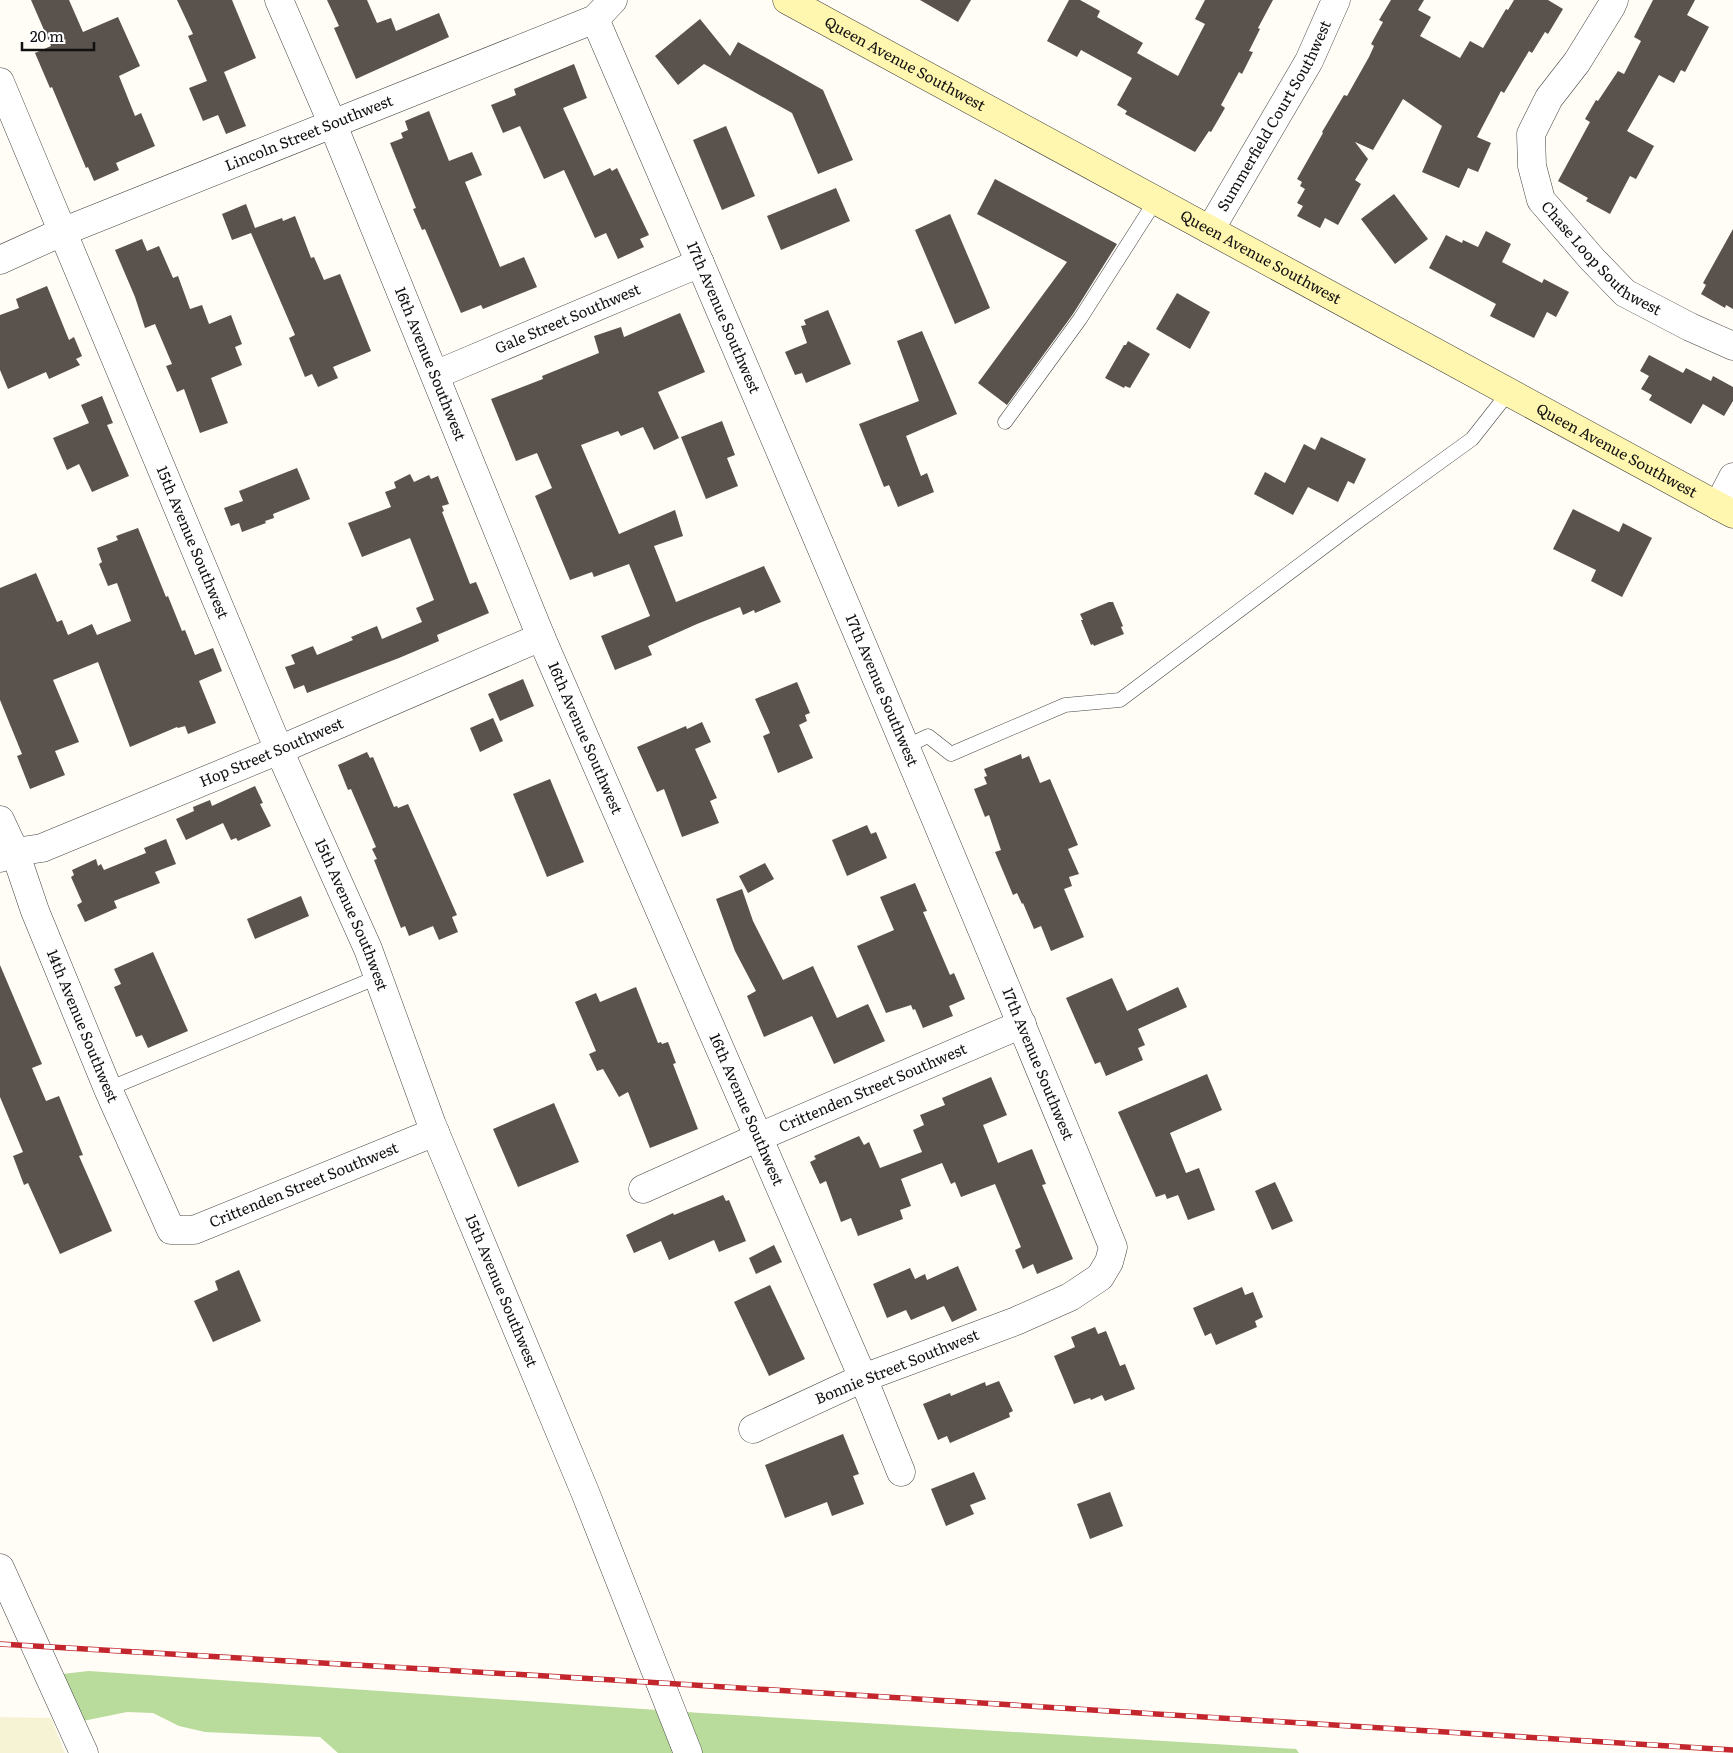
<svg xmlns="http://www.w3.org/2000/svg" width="1733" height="1753" font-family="Literata,serif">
  <rect width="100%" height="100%" fill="#fffdf5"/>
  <path fill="#f6f3d4" d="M0 1717 51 1718 65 1753H0Z"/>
  <path fill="#b9dc9c" d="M89 1671 701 1713 1296 1749 1299 1753H338L320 1737 205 1732 179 1726 153 1713 127 1712 73 1723 62 1674Z"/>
  <g fill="#5a524d">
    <path d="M31 0H69L83 32 118 17 140 66 119 76 135 116 141 113 155 146 116 163 119 170 94 181 88 167 86 168 52 87 50 88 35 53 51 46Z"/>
    <path d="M177 0H232L256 58 224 72 246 126 226 134 218 115 203 121 189 88 207 81 188 36 193 34Z"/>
    <path d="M327 0H367L377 23 391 18 396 31 439 13 449 37 356 79 334 28 339 26Z"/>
    <path d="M920 0H971L958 22Z"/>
    <path d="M1069 0H1080L1100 11 1097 17 1143 43 1137 53 1178 76 1205 24 1195 19 1205 0H1273L1258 28 1260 29 1249 51 1253 52 1242 74 1239 72 1221 105 1225 108 1211 132 1209 131 1195 152 1125 114 1127 111 1117 105 1132 78 1081 50 1077 57 1047 41Z"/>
    <path d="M1391 0H1424L1418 10 1431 17 1420 36 1460 58 1470 41 1483 48 1506 9 1508 10 1514 0H1548L1563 9 1548 34 1545 32 1532 53 1529 51 1504 93 1501 91 1477 137 1491 143 1478 172 1468 168 1459 188 1422 172 1442 126 1403 99 1373 150 1355 142 1368 159 1355 180 1361 184 1338 225 1325 218 1320 228 1297 216 1303 206 1297 203 1305 189 1300 186 1302 182 1297 179 1323 133 1322 132 1344 95 1347 96 1369 57 1374 46 1371 44 1383 22 1379 20Z"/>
    <path d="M1653 0H1695L1687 15 1709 27 1685 72 1681 70 1674 83 1659 75 1627 131 1654 146 1636 179 1630 176 1610 214 1586 201 1588 198 1558 181 1590 122 1585 119 1596 100 1598 101 1618 71 1624 74 1641 41 1634 37Z"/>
    <path d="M700 19 730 56 738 42 823 90 853 160 818 174 792 113 704 64 678 85 655 56Z"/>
    <path d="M574 64 587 98 563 108 594 176 610 168 612 171 617 168 649 235 640 239 644 247 618 259 606 233 595 238 564 170 544 179 520 126 503 133 491 105 516 95 514 89Z"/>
    <path d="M429 111 449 161 472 152 482 175 465 182 500 267 524 257 537 287 483 309 481 305 461 313 425 229 422 230 413 209 416 208 390 143 403 138 401 133 408 130 405 121Z"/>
    <path d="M726 126 755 196 722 210 693 140Z"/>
    <path d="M995 179 1117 244 1073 314 1007 405 978 383 1067 262 977 214Z"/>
    <path d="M836 188 850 221 781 250 767 216Z"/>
    <path d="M1394 194 1428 239 1395 264 1361 219Z"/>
    <path d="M246 204 255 228 282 218 283 221 295 216 311 258 314 257 324 280 340 274 371 351 333 367 338 378 318 387 312 374 305 377 289 338 295 335 251 233 232 240 222 214Z"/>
    <path d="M950 214 990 308 955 324 915 230Z"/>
    <path d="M1733 229V309L1726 305 1725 308 1701 294 1706 285 1703 283Z"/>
    <path d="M1486 231 1511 244 1502 262 1542 283 1544 279 1569 292 1556 317 1547 312 1534 338 1490 316 1496 304 1429 268 1446 235 1462 243 1463 240 1478 247Z"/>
    <path d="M142 239 147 251 159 246 173 278 178 276 190 309 202 305 209 324 231 315 242 344 235 347 242 365 211 378 228 423 200 433 184 389 177 392 166 366 172 364 155 324 145 328 135 297 115 250Z"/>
    <path d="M47 286 69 340 74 337 82 356 76 359 80 365 49 379 46 372 8 389 0 370V315L19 308 16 299Z"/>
    <path d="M1177 293 1210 312 1190 349 1156 329Z"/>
    <path d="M828 310 851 364 806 383 802 373 795 375 785 352 807 343 801 326 806 325 804 320Z"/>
    <path d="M680 313 705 372 658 392 679 438 654 450 643 427 621 436 618 431 581 445 619 534 675 510 683 536 654 546 676 602 764 566 781 602 755 613 754 610 743 615 740 607 697 624 648 646 652 655 615 670 601 636 650 616 629 564 594 577 592 572 570 580 535 496 552 488 537 453 516 461 491 399 543 379 542 376 599 353 594 336 621 327 624 337Z"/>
    <path d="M922 331 957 414 906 436 921 476 927 473 934 492 898 507 889 485 884 487 859 424 919 401 897 341Z"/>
    <path d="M1128 341 1150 354 1130 388 1125 386 1124 388 1105 378 1124 345H1126Z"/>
    <path d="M1649 355 1683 373 1686 368 1711 381 1713 376 1733 387V401L1724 416 1703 404 1691 424 1649 400 1652 395 1641 389 1649 376 1640 371Z"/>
    <path d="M102 396 113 423 107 425 129 476 92 492 79 464 67 470 53 438 89 423 81 405Z"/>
    <path d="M722 421 735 455 727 458 738 486 706 499 681 437Z"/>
    <path d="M1321 437 1366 459 1354 484 1348 481 1338 502 1308 487 1293 515 1254 494 1265 472 1285 483 1304 444 1315 450Z"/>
    <path d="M297 468 310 499 273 514 274 518 265 521 266 523 242 532 239 523 231 526 224 508 243 501 239 491Z"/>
    <path d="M410 474 414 482 429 475 431 479 438 476 449 504 442 506 444 511 442 512 470 584 476 582 489 613 437 635 439 641 399 658 307 693 304 685 294 689 285 667 295 664 291 655 313 646 317 655 353 640 351 637 377 626 382 639 422 622 416 608 434 600 410 538 362 557 348 523 391 507 385 492 396 488 394 482Z"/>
    <path d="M1573 509 1619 532 1623 523 1652 538 1622 597 1591 581 1596 570 1553 549Z"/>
    <path d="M138 528 166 597 168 596 182 631 185 630 195 655 213 648 222 671 199 681 216 723 188 734 185 726 178 728 177 727 130 747 98 662 53 680 79 742 55 751 65 775 30 789 17 756 22 754 0 700V588L36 573 57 622 62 620 68 635 92 624 97 635 131 621 117 583 108 586 99 564 102 562 97 548 118 540 116 536Z"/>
    <path d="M1109 602H1113L1123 626 1121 627 1124 634 1094 646 1093 644 1091 645 1081 620H1083L1080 614Z"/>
    <path d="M523 679 534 706 500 721 488 694Z"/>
    <path d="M797 682 810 713 805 715 807 721 799 725 813 758 778 773 763 736 770 733 755 699Z"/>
    <path d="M493 718 503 741 480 752 470 728Z"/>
    <path d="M702 722 711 742 695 749 717 798 710 801 719 823 682 837 664 789 657 792 637 747 686 726 687 729Z"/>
    <path d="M367 752 370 758 373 757 394 807 397 806 398 808 408 804 457 915 452 917 458 932 439 940 433 926 409 936 405 926 401 928 374 860 377 859 372 849 376 847 351 789 348 790 338 765Z"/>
    <path d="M1021 754 1022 759 1029 756 1040 783 1050 779 1078 845 1068 849 1079 874 1069 877 1072 886 1064 889 1084 937 1051 951 1041 926 1034 929 1023 903 1022 904 1017 893 1013 895 995 852 1001 850 989 815 985 817 974 789 987 784 984 777 987 776 984 769Z"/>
    <path d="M550 779 584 862 547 877 513 794Z"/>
    <path d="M255 786 263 803 260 804 271 826 238 841 236 838 231 840 223 823 186 840 176 819 194 811 193 807 210 800 212 806Z"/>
    <path d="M867 825 871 834 876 832 887 858 847 876 832 840Z"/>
    <path d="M166 839 176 864 155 872 160 883 114 901 117 908 85 922 77 905 82 902 71 877 74 875 72 870 96 859 98 866 101 864 104 870 146 853 144 848Z"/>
    <path d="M765 863 774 879 748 893 739 876Z"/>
    <path d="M915 883 927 911 923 912 950 975 954 973 965 999 949 1006 953 1016 923 1028 915 1009 913 1010 911 1005 886 1013 857 946 894 930 880 897Z"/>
    <path d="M742 889 753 921 783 980 813 966 837 1018 868 1004 885 1041 834 1064 812 1016 764 1037 747 996 756 991 735 951 716 899Z"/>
    <path d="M301 896 309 916 255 939 247 919Z"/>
    <path d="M153 952 188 1031 148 1048 142 1035 136 1037 114 987 121 984 114 969Z"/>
    <path d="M0 965 42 1064 32 1068 46 1101 59 1096 83 1155 79 1156 112 1231 60 1254 28 1183 24 1185 13 1156 23 1152 0 1097Z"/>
    <path d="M1112 978 1127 1011 1178 987 1187 1007 1138 1029 1145 1045 1138 1048 1143 1060 1106 1076 1100 1062 1095 1064 1066 998Z"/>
    <path d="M636 987 658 1043 661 1042 662 1044 668 1042 676 1063 673 1064 698 1129 650 1148 628 1092 619 1097 603 1069 597 1071 589 1054 596 1051 575 1002 596 993 600 1002Z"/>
    <path d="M1207 1074 1222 1110 1170 1133 1186 1173 1199 1168 1215 1210 1188 1220 1178 1195 1167 1199 1165 1194 1156 1197 1118 1112Z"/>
    <path d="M991 1077 1007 1115 983 1125 998 1163 1032 1149 1046 1184 1042 1185 1073 1259 1037 1274 1033 1264 1023 1269 1015 1250 1021 1247 995 1184 961 1197 955 1182 951 1184 942 1163 901 1179 911 1206 900 1210 903 1219 858 1236 851 1218 841 1222 826 1181 820 1184 810 1162 816 1159 814 1156 859 1136 864 1145 869 1142 880 1168 922 1152 913 1130 924 1125 920 1115 945 1105 942 1098Z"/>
    <path d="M554 1103 579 1162 518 1187 493 1129Z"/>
    <path d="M1275 1182 1293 1221 1272 1230 1255 1191Z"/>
    <path d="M723 1195 726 1201 729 1200 746 1241 719 1252 714 1240 669 1260 661 1241 634 1253 626 1235 673 1213 674 1215Z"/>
    <path d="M774 1245 782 1262 756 1274 749 1258Z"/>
    <path d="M958 1266 977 1310 952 1322 944 1306 911 1320 906 1310 887 1318 873 1284 910 1268 915 1279 925 1274 927 1280Z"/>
    <path d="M239 1270 261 1321 213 1342 194 1301 218 1290 215 1281Z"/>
    <path d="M770 1285 805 1359 769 1376 734 1302Z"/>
    <path d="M1242 1287 1245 1295 1253 1292 1263 1317 1255 1321 1257 1327 1216 1345 1211 1333 1205 1336 1193 1308Z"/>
    <path d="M1095 1327 1098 1334 1106 1331 1120 1366 1125 1364 1135 1389 1105 1401 1102 1395 1091 1400 1090 1398 1074 1404 1054 1356 1075 1347 1071 1337Z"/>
    <path d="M999 1381 1013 1411 1009 1413 1010 1417 950 1443 947 1436 938 1440 923 1404 950 1393 951 1396 985 1382 986 1386Z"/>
    <path d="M843 1434 859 1474 853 1476 864 1504 832 1516 827 1502 785 1518 765 1465Z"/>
    <path d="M974 1472 986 1499 970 1505 974 1514 946 1526 931 1489Z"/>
    <path d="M1110 1492 1123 1526 1090 1539 1077 1504Z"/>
  </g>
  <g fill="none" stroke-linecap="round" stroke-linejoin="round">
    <g stroke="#444" stroke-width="15">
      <g id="service">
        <path d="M1005 422 1080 319 1156 200"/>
        <path d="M905 747 928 736 951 754 1065 705 1120 700 1353 525 1472 439 1509 392"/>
        <path d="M108 1089 378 977"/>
      </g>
    </g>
    <g stroke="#444" stroke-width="29">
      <g id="minor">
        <path id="s1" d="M279 0 333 125 541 637 863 1378 901 1472"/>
        <path id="s2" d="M1614 0 1611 7 1577 62 1549 98 1531 134 1532 166 1541 200 1592 259 1625 293 1690 327 1733 346"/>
        <path id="s3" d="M595 19C771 427 945 836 1113 1247L1109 1262 1100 1277 1070 1297 1016 1321 863 1378 753 1429"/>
        <path id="s4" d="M0 82 279 750 368 949 432 1125 585 1492 688 1753"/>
        <path id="s5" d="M1210 230 1309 61 1336 0"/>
        <path id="s6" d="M0 260 62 232 595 19 613 0"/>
        <path id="s7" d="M435 375 700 263"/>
        <path d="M1718 506 1733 477"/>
        <path id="s8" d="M0 820 15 852 35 911 108 1089 171 1230H194L435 1132"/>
        <path id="s9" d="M0 858 15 852 42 848 279 750 541 637"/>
        <path id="s10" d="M643 1189 759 1137 1022 1024"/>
        <path d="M0 1568 84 1753"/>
      </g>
    </g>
    <g stroke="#333" stroke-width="29">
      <g id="secondary">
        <path id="s11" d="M787 0 1733 514"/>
      </g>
    </g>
    <use href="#service" stroke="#fff" stroke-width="14"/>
    <use href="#minor" stroke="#fff" stroke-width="28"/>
    <use href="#secondary" stroke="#fff6b0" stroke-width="28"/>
    <g stroke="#c4262e" stroke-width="5.5">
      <path id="rail" d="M0 1644 630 1681 1733 1750"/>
    </g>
    <use href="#rail" stroke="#fff" stroke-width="4" stroke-dasharray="11" stroke-linecap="butt"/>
  </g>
  <g text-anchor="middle" stroke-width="5" stroke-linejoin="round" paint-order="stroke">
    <g font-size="15" fill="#111" stroke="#fff">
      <text dy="5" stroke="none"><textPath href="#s11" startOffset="134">Queen Avenue Southwest</textPath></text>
      <text dy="5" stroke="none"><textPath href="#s5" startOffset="131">Summerfield Court Southwest</textPath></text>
      <text dy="5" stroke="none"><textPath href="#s6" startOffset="334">Lincoln Street Southwest</textPath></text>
      <text dy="5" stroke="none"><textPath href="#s2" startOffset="310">Chase Loop Southwest</textPath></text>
      <text dy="5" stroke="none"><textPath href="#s11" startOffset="539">Queen Avenue Southwest</textPath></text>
      <text dy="5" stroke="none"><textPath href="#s3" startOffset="325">17th Avenue Southwest</textPath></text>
      <text dy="5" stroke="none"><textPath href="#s7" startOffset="144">Gale Street Southwest</textPath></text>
      <text dy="5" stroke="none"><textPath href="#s1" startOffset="394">16th Avenue Southwest</textPath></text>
      <text dy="5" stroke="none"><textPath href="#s11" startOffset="944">Queen Avenue Southwest</textPath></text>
      <text dy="5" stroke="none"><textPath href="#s4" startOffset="499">15th Avenue Southwest</textPath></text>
      <text dy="5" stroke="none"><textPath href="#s3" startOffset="730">17th Avenue Southwest</textPath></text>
      <text dy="5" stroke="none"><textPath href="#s1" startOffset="799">16th Avenue Southwest</textPath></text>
      <text dy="5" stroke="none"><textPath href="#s9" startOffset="292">Hop Street Southwest</textPath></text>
      <text dy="5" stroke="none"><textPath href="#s4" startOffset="904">15th Avenue Southwest</textPath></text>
      <text dy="5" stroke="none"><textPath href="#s8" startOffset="222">14th Avenue Southwest</textPath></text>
      <text dy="5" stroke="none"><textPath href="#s3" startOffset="1135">17th Avenue Southwest</textPath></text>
      <text dy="5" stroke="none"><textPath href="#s10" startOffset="251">Crittenden Street Southwest</textPath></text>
      <text dy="5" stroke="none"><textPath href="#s1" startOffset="1204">16th Avenue Southwest</textPath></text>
      <text dy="5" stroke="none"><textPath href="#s8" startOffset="586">Crittenden Street Southwest</textPath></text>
      <text dy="5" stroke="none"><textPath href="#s4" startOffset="1309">15th Avenue Southwest</textPath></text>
      <text transform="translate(897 1367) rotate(-22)" y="5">Bonnie Street Southwest</text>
    </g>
  </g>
  <path d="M22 42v8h72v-8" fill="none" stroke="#111111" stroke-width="2.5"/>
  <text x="30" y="42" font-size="15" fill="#111111" stroke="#ffffff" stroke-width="4" paint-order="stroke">20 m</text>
</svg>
